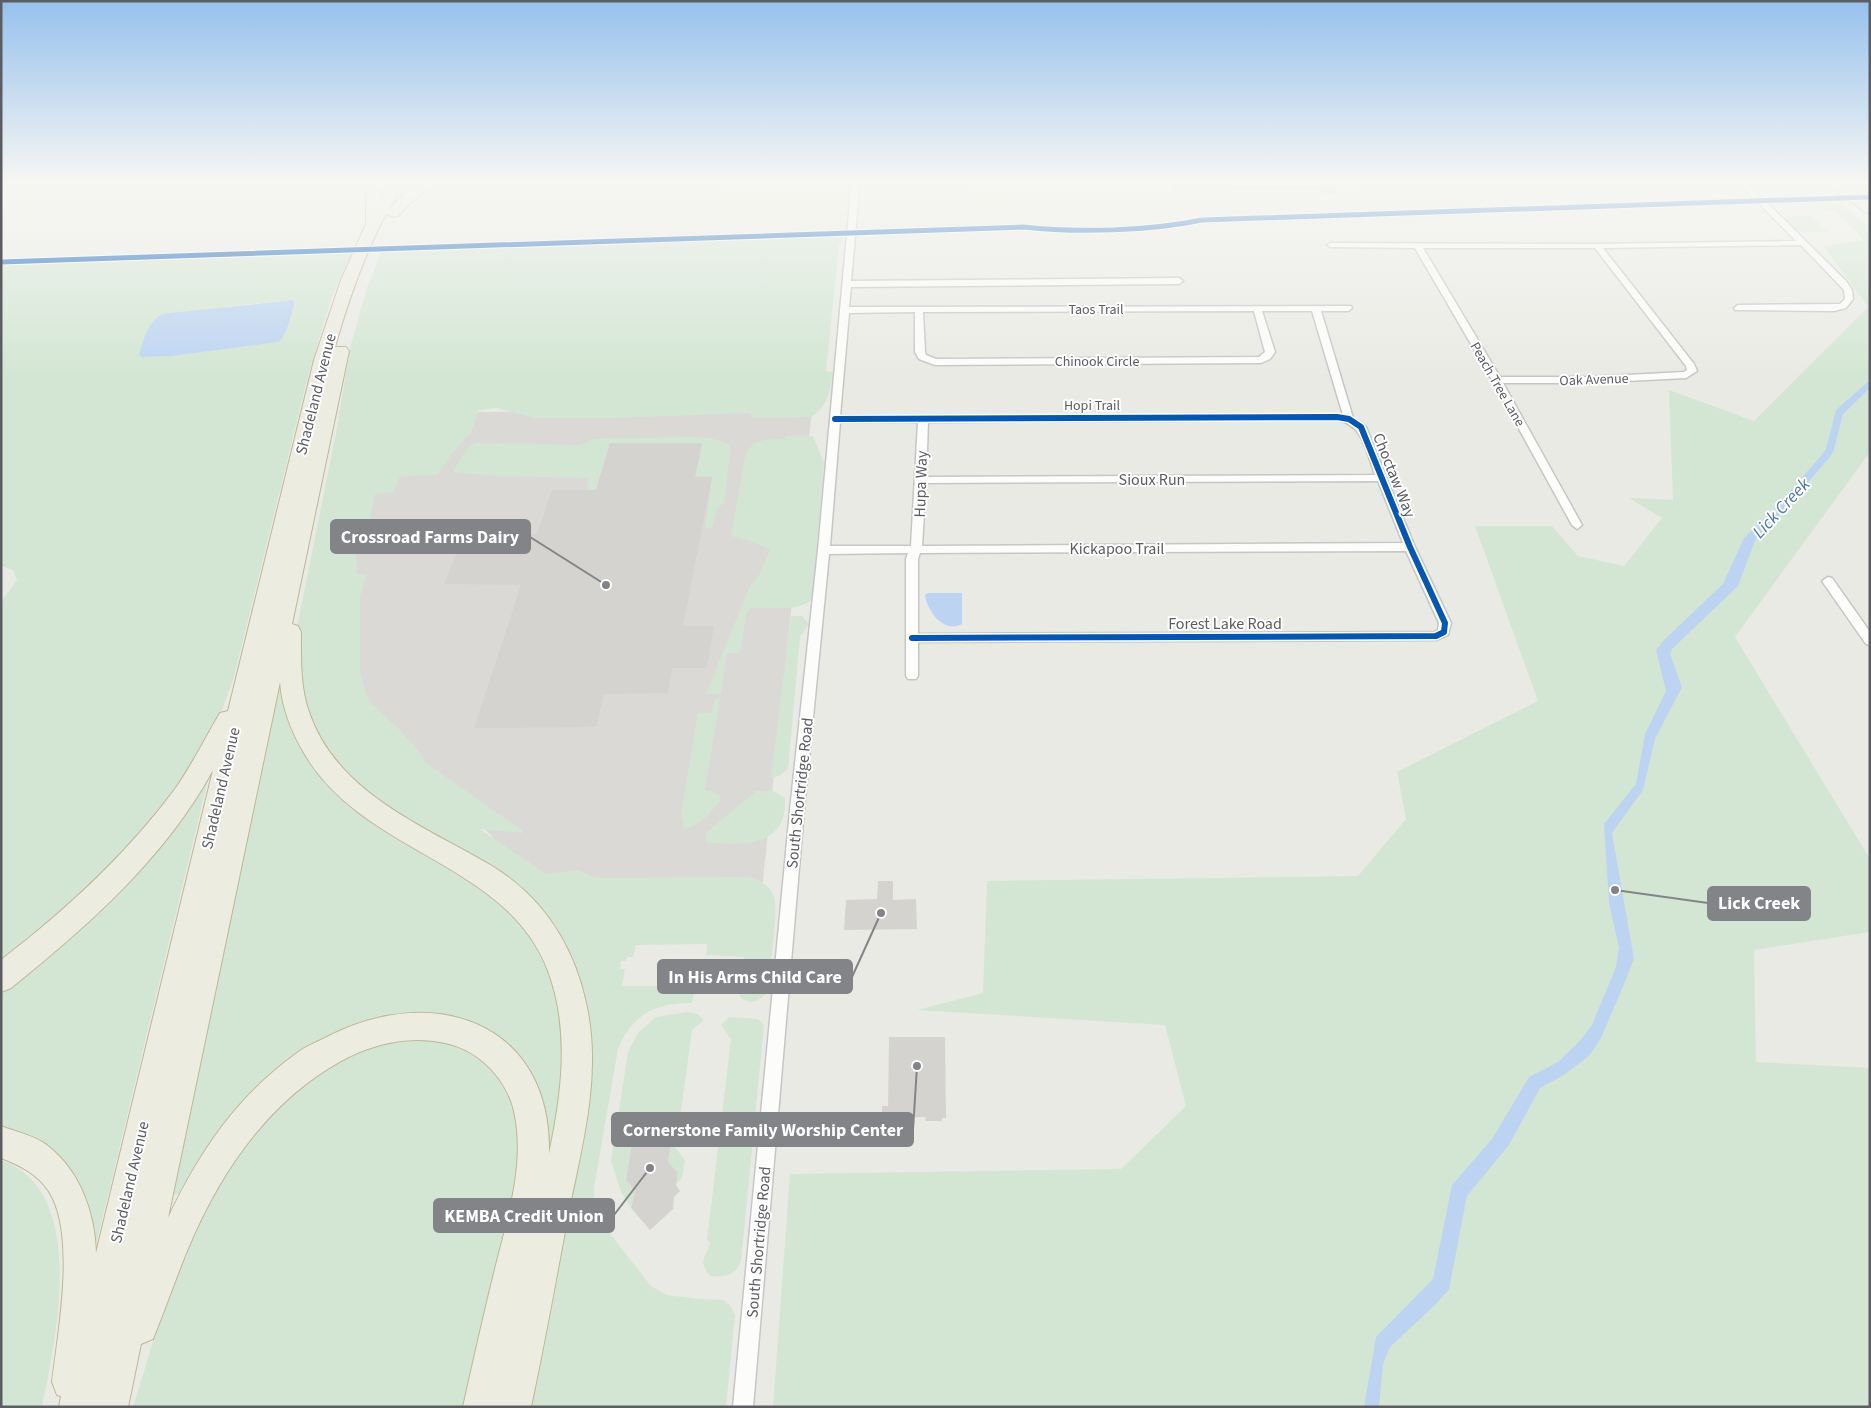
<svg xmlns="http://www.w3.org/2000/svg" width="1871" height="1408" font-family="'Source Sans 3',sans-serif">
  <rect width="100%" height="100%" fill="#eaeae5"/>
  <g fill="#f3f1df">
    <path d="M727 180H846L842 214 718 217Z"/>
    <path d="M969 180H1352L1362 200 1155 199 1156 204H971Z"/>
  </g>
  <path fill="#dad9d5" d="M812 410 761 899 551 901 486 830 382 754 337 687 362 427 476 412Z"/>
  <g fill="#d3e6d3" fill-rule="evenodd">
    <path d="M1775 203 1841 204 1870 227V452L1735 637 1870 859V932L1754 950 1756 1062 1870 1068V1407H773L790 1174 1121 1169 1186 1106 1165 1025 917 1010 983 993 987 881 1358 876 1406 819 1397 772 1538 701 1475 526H1552L1578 556 1624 566 1662 518 1629 498 1673 500 1669 390 1754 421 1868 307 1824 246 1865 240 1835 211Z"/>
    <path d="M1781 216H1811L1828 232H1798Z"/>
    <path d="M831 234 843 236 842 242 839 245 826 371 833 372C830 390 829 406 811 417L751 418V413L613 418H534L497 408 479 410 471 432 450 456 438 475 400 476 394 492 375 494 365 541 356 554 357 574H367L360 597V670L365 690 370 702 399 729 423 756 426 763 523 831V833L480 829 546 874 579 870 590 876 600 878 747 877C759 879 770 885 774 897 779 910 769 974 767 992 759 1001 751 1006 740 997L744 957 706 955 707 944 636 945 633 957H627L626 961H621L620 969H625L622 986H695L692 1003C655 1003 633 1014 618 1049L594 1188V1198L604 1226 651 1286 667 1295 699 1299 723 1300 730 1305 735 1315 726 1407H532L557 1262 568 960 335 766 306 712 297 627 337 428 350 348 367 288 381 252 830 236Z"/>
    <path d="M352 252 331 299 308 376 234 677 217 724 200 756 135 846 1 968V602L17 580 13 570 1 566V263ZM293 300 295 303C291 315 288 333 279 342L172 356 142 357 228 306Z"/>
    <path d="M786 436H813L824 463 813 598C800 614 768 605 749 609L746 616 740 653H727L721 694H706L750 586 758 577 770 550 751 541 731 536 746 452C756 439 768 439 784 439Z"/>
    <path d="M688 437 711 438 731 445 724 503 717 508 712 528H705L712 477H695L702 443H610L596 490H587L589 478 499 476 453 472 466 450 475 443 581 445 592 439Z"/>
    <path d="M791 616H802L809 624 800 637 788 769 779 776 771 778Z"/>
    <path d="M285 679 304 747 492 887 552 965 570 1059 530 1270 514 1053 356 1029 186 1194 173 1195 271 717 275 681Z"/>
    <path d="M715 698H720L705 790 715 792 720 796 721 800C712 811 699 827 684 829L681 815 698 713H712Z"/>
    <path d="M207 784 96 1245 88 1246C82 1208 80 1163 42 1143 30 1137 14 1134 1 1130V983L198 785Z"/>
    <path d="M756 791H773L785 798C788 847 742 846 706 842V833Z"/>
    <path d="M686 1012 697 1014 704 1020 692 1030 681 1111 673 1120V1145L685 1160 682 1178 676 1185 678 1173 668 1162 672 1137 656 1116 633 1137 626 1180 635 1191 631 1208 621 1192 611 1161 628 1052 638 1033 656 1017Z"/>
    <path d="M729 1017 758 1019 764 1025 741 1262C734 1276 725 1277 710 1276 696 1258 708 1257 710 1242L707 1240 731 1039 721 1025Z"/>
    <path d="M403 1038 441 1040 470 1049 504 1077 525 1142 467 1407H133L165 1302 201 1205 270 1105 355 1049Z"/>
    <path d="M1 1160C89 1191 56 1338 42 1407H1Z"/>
  </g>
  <g fill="#bcd4f2">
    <path d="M293 300 295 303C291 315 288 333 279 342L172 356 142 357 139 354C144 339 148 322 162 314Z"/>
    <path d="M1870 380V388L1843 414 1834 450 1830 457 1785 509 1756 538 1738 586 1672 649 1670 654 1682 687 1655 739 1643 790 1612 833 1634 959 1622 989 1601 1038 1589 1056 1564 1075 1540 1088 1509 1145 1467 1196 1449 1289 1436 1304 1390 1347 1383 1364 1379 1407H1364L1376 1337 1433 1279 1452 1185 1492 1139 1529 1077 1558 1062 1579 1042 1592 1025 1616 967 1619 948 1609 903 1604 824 1636 784 1645 734 1666 691 1656 650 1665 639 1723 584 1744 538 1776 507 1820 457 1826 449 1836 410Z"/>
    <path d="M928 593H962V624C944 634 927 611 925 595Z"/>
  </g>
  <g fill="#d4d3d0">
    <path d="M1170 180H1332L1339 193 1322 195 1320 190 1173 191Z"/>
    <path d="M610 443H702L695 477H712L683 626H714L707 668H672L668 693 604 694 596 727 474 728 521 585 444 584 457 552H519L526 534H537L552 490H596Z"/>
    <path d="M878 881H893V900L916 899 917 929 844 930 846 900 877 899Z"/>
    <path d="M889 1037H945L946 1118H942V1121H925L926 1117 882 1118V1106H888Z"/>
    <path d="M656 1116 672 1137 668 1162 678 1173 676 1185 680 1191 674 1197 673 1209 650 1230 631 1208 635 1191 626 1180 633 1137Z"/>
  </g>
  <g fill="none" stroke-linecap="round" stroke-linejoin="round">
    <g stroke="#c6c6c6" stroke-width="3">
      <g id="minor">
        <path d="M852 180H860L851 281 1179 278 1183 281 1179 284 851 287 849 307 1351 306 1352 308 1348 311H1321L1353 418 1366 427 1415 547 1451 623 1448 635 1436 640 918 642V676L916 679H908L906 676V559L908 553 829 554 804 810 753 1407H733L790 810 818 550ZM1254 311 1265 352 1259 357 936 359 926 355 925 352 923 312ZM1262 311H1312L1343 415 840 416 849 313 915 312V352L919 359 935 365 1261 363 1270 359 1275 352ZM1337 420C1363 424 1367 453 1375 475L926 477 928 422ZM840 422H918L911 546H830ZM1378 481 1403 543 922 546 926 483ZM1406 551 1439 623 1438 630 1434 632 918 634V559L920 553Z"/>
        <path d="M1736 180H1744L1846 281 1852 290 1853 299 1846 308 1834 311 1735 310 1734 308 1738 305 1840 304 1845 299 1844 290 1801 245 1603 248 1694 364 1697 371 1686 378 1588 383H1503L1582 525 1577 529 1572 525 1492 380 1415 248 1331 247 1327 245 1331 243 1597 244 1796 241ZM1423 248H1595L1686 366 1687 370 1684 372 1588 377H1500Z"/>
        <path d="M1828 577 1832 578 1870 632V645L1866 644 1824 584 1822 581Z"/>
      </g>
    </g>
    <g stroke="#beb796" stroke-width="2">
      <g id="motorway">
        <path d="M360 180H374L380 193V198L391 180H405L389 209 405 193 424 180H441L415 199 398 216 393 217 386 214C364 256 348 301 335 347H346L349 351 292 624 298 626 301 632C301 657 300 684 308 709 330 779 397 814 458 847 476 857 496 867 512 880 551 910 576 955 586 1003 602 1072 583 1142 569 1210 557 1275 545 1341 531 1407H463C473 1362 483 1317 494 1273 506 1223 525 1168 515 1116 509 1081 480 1050 445 1043 408 1035 373 1044 341 1061 267 1102 219 1174 187 1251 175 1280 165 1310 153 1339L141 1344 128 1407H59L61 1396 57 1395 52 1382C58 1332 77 1233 48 1190 36 1173 19 1165 1 1158V1126C16 1132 36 1136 48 1146 80 1171 95 1213 96 1253L213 770C166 857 88 926 11 988L1 992V960C66 910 126 855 175 789 192 765 205 738 220 713L228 711 314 360 341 280 366 224V193ZM280 682C282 708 291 731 304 753 363 855 507 861 548 971 570 1030 562 1093 549 1154 552 1021 432 982 327 1037 317 1042 306 1046 297 1053 236 1097 200 1151 168 1218Z"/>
        <path d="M1822 180H1839L1870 202V213L1865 212Z"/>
      </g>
    </g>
    <use href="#minor" fill="#fcfcfb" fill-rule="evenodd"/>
    <use href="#motorway" fill="#edece1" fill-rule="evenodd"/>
    <g stroke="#fff" stroke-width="7">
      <path id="cycleway-far1" d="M1 262 1024 227C1077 233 1149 231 1202 220L1870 197"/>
    </g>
    <g stroke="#fff" stroke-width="9">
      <path id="cycleway" d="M835 419 1337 417 1349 419 1361 427 1410 547 1445 623 1444 632 1436 636 912 638"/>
    </g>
    <use href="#cycleway-far1" stroke="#0057b8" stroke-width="5"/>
    <use href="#cycleway" stroke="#0057b8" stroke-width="6"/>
  </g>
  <linearGradient id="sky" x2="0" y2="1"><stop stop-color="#96c1ec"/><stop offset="0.48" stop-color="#f6f6f3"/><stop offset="1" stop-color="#f6f6f3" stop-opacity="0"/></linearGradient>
  <rect width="1871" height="377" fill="url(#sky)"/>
  <g text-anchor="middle" stroke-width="4" stroke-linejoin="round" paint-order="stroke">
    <g font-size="14" fill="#5b5d62" stroke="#fff">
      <text x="1096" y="314">Taos Trail</text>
      <text x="1097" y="366">Chinook Circle</text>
      <text transform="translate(1594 379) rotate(-2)" y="5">Oak Avenue</text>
      <text transform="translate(1498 384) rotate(60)" y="5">Peach Tree Lane</text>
      <text x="1092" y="410">Hopi Trail</text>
    </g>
    <g font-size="16" fill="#5b5d62" stroke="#fff">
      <text transform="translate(315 394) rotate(-76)" y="6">Shadeland Avenue</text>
      <text transform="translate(1395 475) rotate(68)" y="6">Choctaw Way</text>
      <text x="1152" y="485">Sioux Run</text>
      <text transform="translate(920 484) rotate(-88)" y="6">Hupa Way</text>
      <text x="1117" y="554">Kickapoo Trail</text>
      <text x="1225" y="629">Forest Lake Road</text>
      <text transform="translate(220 788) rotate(-77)" y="6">Shadeland Avenue</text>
      <text transform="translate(799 793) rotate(-84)" y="6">South Shortridge Road</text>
      <text transform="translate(129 1182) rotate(-77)" y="6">Shadeland Avenue</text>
      <text transform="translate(758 1242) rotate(-85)" y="6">South Shortridge Road</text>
    </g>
    <g font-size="18" font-style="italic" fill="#4e75b7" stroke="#fff">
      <text transform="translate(1781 508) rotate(-47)" y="6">Lick Creek</text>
    </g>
  </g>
  <path fill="none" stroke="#838487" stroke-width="2" d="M606 585L530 537M1615 890L1708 903M881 913L852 977M917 1066L913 1130M650 1168L614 1215"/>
  <g fill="#838487" stroke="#fff" stroke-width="2">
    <circle cx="606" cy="585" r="5"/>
    <circle cx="1615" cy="890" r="5"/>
    <circle cx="881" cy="913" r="5"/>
    <circle cx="917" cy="1066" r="5"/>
    <circle cx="650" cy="1168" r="5"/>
  </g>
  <g fill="#838487" stroke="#838487" stroke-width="2">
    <rect x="331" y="520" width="199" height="33" rx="5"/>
    <rect x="1708" y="887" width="102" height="33" rx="5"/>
    <rect x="658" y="960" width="194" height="33" rx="5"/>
    <rect x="612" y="1113" width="301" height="33" rx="5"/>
    <rect x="434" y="1199" width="180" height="33" rx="5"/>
  </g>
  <g font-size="18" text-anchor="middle" font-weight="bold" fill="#fff">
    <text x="430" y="543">Crossroad Farms Dairy</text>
    <text x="1759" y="909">Lick Creek</text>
    <text x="755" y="983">In His Arms Child Care</text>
    <text x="763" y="1136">Cornerstone Family Worship Center</text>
    <text x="524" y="1222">KEMBA Credit Union</text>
  </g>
  <rect width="1871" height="1408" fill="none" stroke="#5b5d62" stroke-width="5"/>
</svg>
